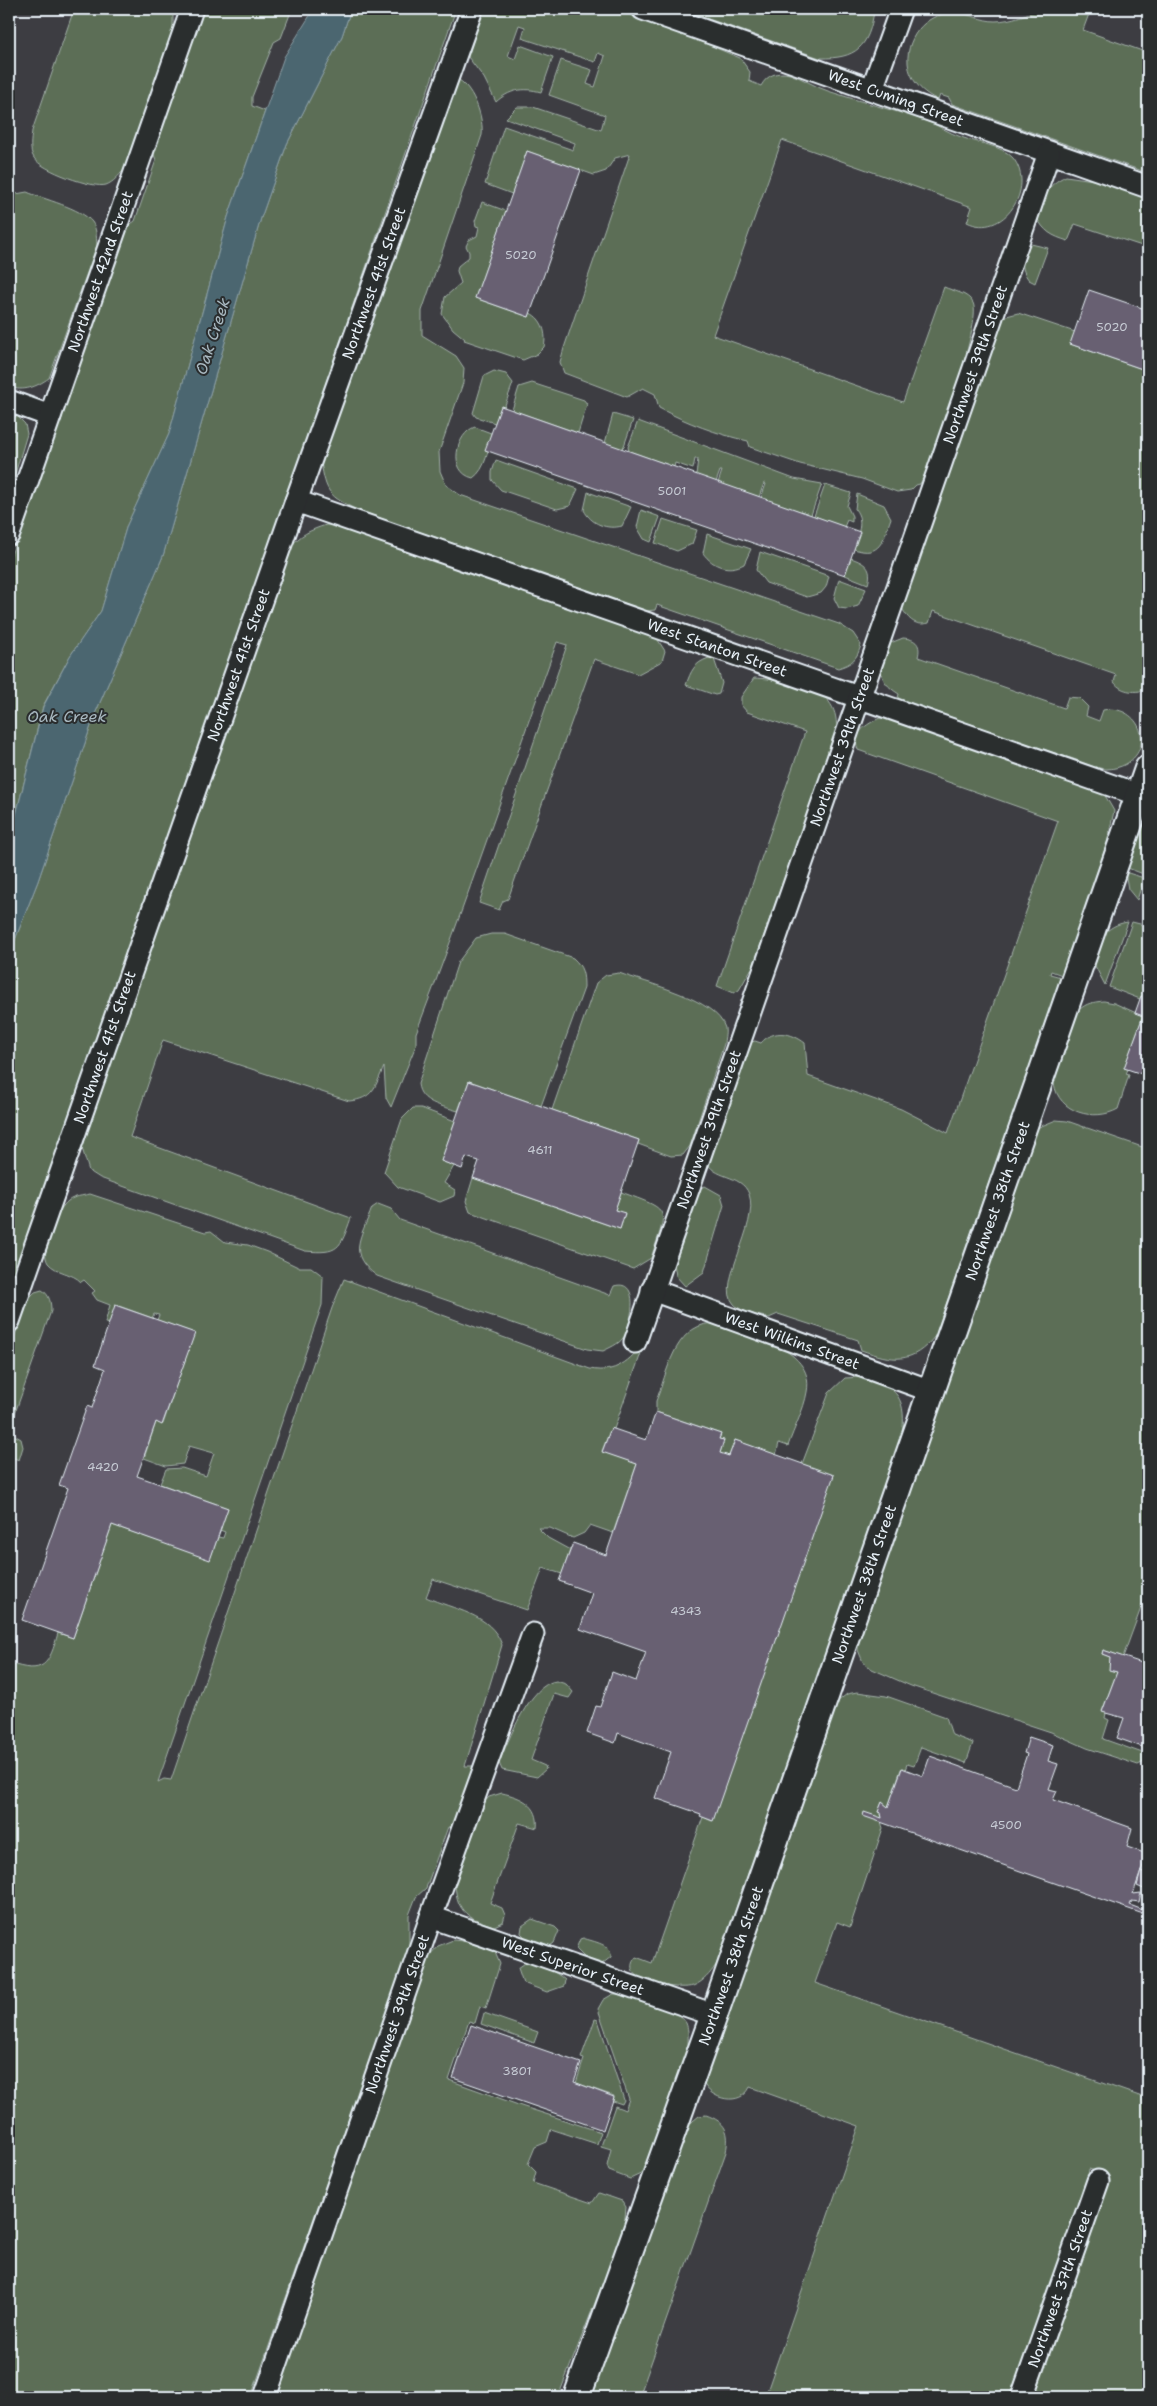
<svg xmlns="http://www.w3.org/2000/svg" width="1157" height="2406" font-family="'Shantell Sans',sans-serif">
  <rect width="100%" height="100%" fill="#2a2d2e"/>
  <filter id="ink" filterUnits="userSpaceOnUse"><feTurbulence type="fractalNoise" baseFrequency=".02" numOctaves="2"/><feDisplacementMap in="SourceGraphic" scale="10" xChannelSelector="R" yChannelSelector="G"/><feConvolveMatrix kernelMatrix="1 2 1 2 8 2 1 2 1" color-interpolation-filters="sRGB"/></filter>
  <g filter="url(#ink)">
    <rect fill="#3d3c42" x="9" y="9" width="1139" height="2388"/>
    <g fill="#5c6e57" stroke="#a2b0a8">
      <path d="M74 9H173V30L124 170C118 176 114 182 106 185 93 189 41 170 34 158 29 150 31 141 32 131Z"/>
      <path d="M203 9H292L281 38 274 42 252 97V106L265 111 228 217 169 434 127 525 101 611 70 656 43 706 9 843V561L125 228 135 221 156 160 153 152Z"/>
      <path d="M351 9H456L9 1293V955L38 881 95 714 163 556 261 218 287 144 342 36Z"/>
      <path d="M483 9H613L666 27 740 58 750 72 749 81 761 86C767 75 777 71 790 74 803 78 815 87 828 91 861 102 894 110 926 121 938 125 949 133 961 137 976 143 1002 145 1013 158 1037 188 1003 240 967 222L972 207 782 140 713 335 903 402 944 287C953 291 968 293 973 303 983 321 932 462 920 484L916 485 911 490 897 492 862 479 800 464 750 447 748 441C717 434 687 423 659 408L655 394 643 388 627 397 564 373 560 362 564 348 630 154 615 158 606 171 594 175 527 151 512 194 485 184 504 126 573 150 575 143 506 118 517 107H533L601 130 605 115 549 95 561 60 592 70 587 84 595 87 605 56 598 53 595 62 522 38 525 27 519 25 508 56 515 59 520 45 553 57 541 92C523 87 509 90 496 102L484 78 468 57Z"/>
      <path d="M680 9H873L874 11C869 47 856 59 820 58Z"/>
      <path d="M1043 9H1084L1089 14 1083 30 1148 53V173L952 104 949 98 940 95 938 100C923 93 910 81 908 63 906 35 929 10 958 13 970 14 982 21 995 21 1012 21 1027 13 1043 9Z"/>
      <path d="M459 80C474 89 484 119 482 135L422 311V335L456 356 464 368 463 383 439 452 440 471 446 485 460 495 839 624 853 633 861 645C857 659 852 664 838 668L657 605 655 610 647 611 357 510C329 496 326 493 321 462L452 84Z"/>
      <path d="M1066 176 1100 181 1148 198V248L1075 224 1068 241C1052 236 1044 232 1036 216 1043 198 1046 185 1066 176Z"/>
      <path d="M27 192C43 199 81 208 92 222 97 229 96 236 97 245L49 378C36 387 24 392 9 387V201L16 194Z"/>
      <path d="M482 202 506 211 475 298 529 317 530 313C543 319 547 334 544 347L537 354 523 360 464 340 465 339 453 329 442 314 445 297 461 283 457 271 458 266 469 257V252L466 246 469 240 477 236 479 227 476 226 475 221Z"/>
      <path d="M1031 244 1048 248 1035 283 1029 280C1020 269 1020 255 1031 244Z"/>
      <path d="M1018 313 1075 332 1070 344 1148 371V689C1137 693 1122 693 1114 682L1116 675 933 611 929 623C914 627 907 618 901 606L1003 317Z"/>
      <path d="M494 371 506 374 513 383 504 408 501 407 495 423 476 417 473 413 484 376Z"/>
      <path d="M532 383 584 400 587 404 578 433 512 410 519 387Z"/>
      <path d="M9 408 25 424 27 434 9 494Z"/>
      <path d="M613 414 633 420 624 446 621 449 605 443Z"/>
      <path d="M638 421 794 479 822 484 811 515 761 498 766 484 764 483 759 497 718 483 722 471H720L716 482 696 475 698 459H695L693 469 675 463 674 467 629 451 628 447Z"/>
      <path d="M475 427 491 433C489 448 486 469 473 478 447 472 456 433 475 427Z"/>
      <path d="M496 460 578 489 570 506 557 509 501 490 492 480V472Z"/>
      <path d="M825 485 851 493 847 506 852 516V522L847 520 844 527 814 516Z"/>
      <path d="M588 492 631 507 622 526C607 530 591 524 584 510Z"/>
      <path d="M857 494 884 505 891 518C883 540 881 558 854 549 857 534 865 522 855 509Z"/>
      <path d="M641 510 660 517 651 542 644 539 637 527Z"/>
      <path d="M663 519 697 530 692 544 677 551 655 543Z"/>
      <path d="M326 525H344L549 597 566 607 649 632 658 640 665 651 662 661 638 674 594 659 508 899 503 901 499 910 479 903 567 645 557 642C510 772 466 904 416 1033V1045L391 1107 386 1098 384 1067C375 1086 374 1099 349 1101L163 1040 130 1137 351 1218C340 1249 339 1254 305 1251L100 1178 89 1171 82 1148 289 548C300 535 310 530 326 525Z"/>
      <path d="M707 534 751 549 744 564C729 572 713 567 703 553Z"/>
      <path d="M760 552 829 576 826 587 821 593 807 597 766 583 756 570Z"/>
      <path d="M851 558C865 563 873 568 868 584L845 575Z"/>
      <path d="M839 579 866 589 858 606 847 609 839 608 834 598Z"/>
      <path d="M903 638C917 639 921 645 918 657L1064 708 1068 697 1079 698 1088 707 1086 716 1099 721 1103 710C1137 703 1157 745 1126 764 1121 767 1113 769 1107 769 1095 769 1079 760 1067 757 1010 739 955 718 898 698L899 694C876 680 878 666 888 644Z"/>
      <path d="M709 658 714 659 722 683 719 694 715 695 686 685C691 671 694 663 709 658Z"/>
      <path d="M754 678C790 680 842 685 836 733L753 966 739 990 734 993 717 986 805 732 747 712 741 705V697Z"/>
      <path d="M880 718 898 719 1103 792 1114 811 1107 843 1062 975 1051 971 1050 974 1061 977 935 1336C912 1365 893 1361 861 1350L858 1340 778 1314 769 1318C758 1315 742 1313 734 1304 715 1284 760 1225 749 1194 741 1173 713 1180 706 1160L749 1043 755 1041 761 1043C774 1028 792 1033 805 1043L808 1076 901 1109 948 1133 1058 821 858 750C851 733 867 724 880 718Z"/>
      <path d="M1148 817V869L1146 875 1125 867 1141 824Z"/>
      <path d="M1125 872 1144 878 1137 900 1128 889Z"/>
      <path d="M1128 922 1105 985 1094 964C1095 942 1105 925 1128 922Z"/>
      <path d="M1132 922 1148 926V999H1140L1109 987Z"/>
      <path d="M491 934H505L573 958C583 967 584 974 584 988L541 1106 469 1081 458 1111C442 1106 420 1103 418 1084L458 962 476 938Z"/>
      <path d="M619 973C646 983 717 999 725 1028 726 1033 724 1040 724 1044L690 1146 683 1155 671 1156 638 1144 639 1140 552 1110 596 983 606 975Z"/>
      <path d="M1104 1001 1114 1003 1143 1016 1124 1068 1128 1069 1126 1074 1129 1075 1118 1109C1095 1122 1058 1113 1054 1083 1053 1074 1072 1017 1079 1010 1086 1003 1094 1002 1104 1001Z"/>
      <path d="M413 1108H421L455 1121 441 1161 454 1166 444 1183 455 1190 454 1196 440 1202 398 1187 384 1172 402 1119Z"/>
      <path d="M1056 1120 1067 1121 1148 1149V1589L1123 1657 1103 1650 1102 1654 1110 1657V1670L1117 1672 1102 1711 1106 1713 1105 1718 1109 1720 1103 1739 1148 1755 1144 1762 1138 1765 1087 1748 1051 1732 911 1686 872 1669 863 1662 858 1650 859 1633 1033 1133 1039 1127Z"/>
      <path d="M473 1178 620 1229 625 1214 615 1210 621 1192C672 1211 668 1207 651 1258L633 1269 470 1212 466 1201Z"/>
      <path d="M705 1186 721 1195 724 1205 704 1272 685 1286 676 1276 674 1263 696 1190Z"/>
      <path d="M90 1194 205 1232 211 1231 225 1242 248 1245 267 1252 298 1267H311L323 1276 322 1305 158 1782 164 1779 171 1780 332 1308 344 1279 590 1369C616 1374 629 1361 645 1342L614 1429 611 1428 602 1451 637 1464 613 1533 590 1525 584 1533 573 1538 550 1528H538L548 1538 570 1550 562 1574 543 1568 527 1610 433 1579 426 1597C453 1610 491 1613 502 1645L465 1766H473L454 1828 448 1827 426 1888 416 1897 409 1915V1945L405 1959 251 2397H9V1663C44 1675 49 1665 58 1633L73 1638 112 1525 210 1559 218 1537 223 1538 225 1532 220 1530 228 1508 160 1484 166 1469 182 1468 206 1476 214 1453 189 1446 183 1464 166 1466 144 1458 156 1422 163 1424 194 1333 157 1320 159 1315 154 1314 152 1318 116 1305 109 1324 105 1323 110 1305 97 1300 92 1293 95 1291 84 1280 81 1282C73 1273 56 1273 48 1263 39 1250 56 1210 68 1201 74 1196 83 1196 90 1194Z"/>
      <path d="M378 1204 391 1209 400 1220 610 1295 614 1286C642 1278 631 1326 623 1338 619 1344 609 1348 603 1351L587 1349 377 1276C346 1254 361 1238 372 1208Z"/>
      <path d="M42 1290C50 1295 51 1303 51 1311L9 1430V1352L28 1299 35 1292Z"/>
      <path d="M711 1323C742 1334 816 1346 807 1392 804 1410 794 1428 788 1446L779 1443 776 1455 735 1440 729 1456 720 1453 724 1441 719 1439 721 1434 656 1412V1401C668 1372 673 1328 711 1323Z"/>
      <path d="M861 1377C899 1385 907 1400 902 1437L716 1965C710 1974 703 1982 693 1986 678 1991 615 1981 636 1957L652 1963 703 1817 712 1821 833 1475 802 1464 829 1393 845 1378Z"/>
      <path d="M9 1432 21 1439 23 1447 19 1460 9 1456Z"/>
      <path d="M556 1681 566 1684 573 1692 569 1698 554 1694 531 1760 545 1766 546 1769 537 1777 502 1770 499 1763C508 1741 530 1684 556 1681Z"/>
      <path d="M857 1692 886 1696 946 1717 952 1735 973 1743 966 1763 921 1747 914 1766 907 1764 905 1770 901 1769 888 1807 882 1802 878 1812 883 1816 881 1822 883 1828 850 1927 837 1922 815 1983 1148 2099V2397H1030L1103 2189 1109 2176 1089 2169 1087 2183 1010 2397H765L859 2126 750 2087C741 2107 710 2100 703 2082L833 1705 847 1694Z"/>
      <path d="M502 1793C521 1797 540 1805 537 1828L519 1823 490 1903 502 1908 505 1915 503 1922 494 1926C469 1918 457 1914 455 1884L480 1807 489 1797Z"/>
      <path d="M532 1919 555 1927 559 1931 554 1943 550 1946 525 1937 521 1933 522 1926Z"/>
      <path d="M583 1938C594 1942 612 1944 611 1957L602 1964 585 1958 576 1949 580 1939Z"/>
      <path d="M453 1940 473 1942 494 1950 500 1964 486 2008 480 2006 475 2023 469 2021 449 2080 521 2106 601 2132 597 2144 551 2129 547 2142 535 2147 528 2164 536 2172 533 2183 592 2203 599 2193 622 2201 626 2207 624 2229 558 2397H274L427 1958 438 1946Z"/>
      <path d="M528 1961C541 1966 554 1970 565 1980L564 1986 547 1992 523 1983 518 1968Z"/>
      <path d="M613 1994C629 1993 678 2008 686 2023 689 2030 688 2039 688 2047L648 2164 645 2172 630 2179 609 2171 607 2166 611 2149 601 2146 615 2106 625 2110 629 2099 598 2009 603 2000Z"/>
      <path d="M484 2013 538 2032 534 2043 481 2024Z"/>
      <path d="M595 2019 598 2020 624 2100 622 2104 613 2101 614 2096 576 2083 584 2059 581 2058Z"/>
      <path d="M706 2115C726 2122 730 2132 726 2152L639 2397H590L688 2125 699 2116Z"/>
    </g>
    <path fill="#4b666f" stroke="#8a9ea6" d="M314 9H351L342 36 287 144 261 218 163 556 95 714 38 881 9 955V843L43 707 70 656 101 611 127 525 169 434 228 217 284 57Z"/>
    <g fill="#686072" stroke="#e8f1f8">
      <path d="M527 151 581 170 529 317 475 298Z"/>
      <path d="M1089 290 1148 310V371L1070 344Z"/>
      <path d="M501 406 860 532 845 575 485 450Z"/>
      <path d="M1141 996 1148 998V1076L1124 1068 1143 1016 1135 1013Z"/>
      <path d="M469 1081 639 1140 615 1210 625 1213 620 1229 473 1178 479 1161 466 1157 462 1169 441 1161Z"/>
      <path d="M115 1305 195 1333 162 1425 156 1422 137 1476 228 1508 210 1560 112 1525 73 1638 22 1620 68 1488 59 1485 87 1406 92 1408 105 1369 95 1365Z"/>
      <path d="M656 1412 721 1434 719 1439 724 1440 720 1453 729 1456 735 1440 834 1475 713 1821 700 1816 701 1814 655 1798 671 1752 618 1733 615 1743 587 1733 596 1706 600 1707 612 1672 636 1681 646 1652 580 1629 592 1593 559 1581 573 1543 606 1555 637 1464 602 1452 611 1428 646 1440Z"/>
      <path d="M1103 1650 1148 1665V1749L1117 1738 1124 1718 1102 1712 1117 1672 1109 1670 1110 1657 1102 1654Z"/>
      <path d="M1029 1737 1053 1745 1048 1761 1058 1764 1049 1789 1057 1791 1053 1800 1132 1828 1127 1847 1147 1854 1133 1894 1141 1893 1139 1902 1132 1901 1130 1905 1148 1912 1146 1915 863 1816 864 1812 882 1818 881 1813 878 1812 882 1802 888 1807 902 1768 923 1776 930 1756 1016 1787 1027 1754 1024 1753Z"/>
      <path d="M1141 1871 1148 1874V1891L1137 1886Z"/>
      <path d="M471 2025 581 2063 574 2082 614 2097 603 2130 453 2078Z"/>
    </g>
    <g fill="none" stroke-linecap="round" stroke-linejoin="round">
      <g stroke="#e8f1f8" stroke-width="25">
        <g id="minor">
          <path id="s1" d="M643 9 1148 187"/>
          <path d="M872 89 901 9"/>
          <path d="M9 401 50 416"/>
          <path id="s2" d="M296 501 1139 795"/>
          <path id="s3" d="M9 534 192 9"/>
          <path id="s4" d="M652 1290 931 1391"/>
          <path id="s5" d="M9 1321 296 501 472 9"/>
          <path id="s6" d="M635 1342 1049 153"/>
          <path id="s7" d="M431 1917 714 2015"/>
          <path id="s8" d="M265 2397 431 1917 533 1634"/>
          <path id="s9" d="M1022 2397 1098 2181"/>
        </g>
      </g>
      <g stroke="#e8f1f8" stroke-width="30">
        <g id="major">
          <path id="s10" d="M577 2397 714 2015 1148 769"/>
        </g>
      </g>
      <use href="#minor" stroke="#2a2d2e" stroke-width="21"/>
      <use href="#major" stroke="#2a2d2e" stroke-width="26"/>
    </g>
  </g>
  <g text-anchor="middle" stroke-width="4" stroke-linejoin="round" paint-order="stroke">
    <g font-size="12" fill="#c8cdd6">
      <text x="521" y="259">5020</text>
      <text x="1112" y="331">5020</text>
      <text x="672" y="495">5001</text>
      <text x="540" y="1154">4611</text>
      <text x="103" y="1471">4420</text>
      <text x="686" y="1615">4343</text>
      <text x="1006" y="1829">4500</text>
      <text x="517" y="2075">3801</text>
    </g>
    <g font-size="15" fill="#e8f1f8" stroke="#2a2d2e">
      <text dy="5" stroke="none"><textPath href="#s1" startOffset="268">West Cuming Street</textPath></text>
      <text dy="5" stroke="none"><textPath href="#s3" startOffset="278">Northwest 42nd Street</textPath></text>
      <text dy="5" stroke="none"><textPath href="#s5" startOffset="1100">Northwest 41st Street</textPath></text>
      <text dy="5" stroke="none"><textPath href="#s6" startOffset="1035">Northwest 39th Street</textPath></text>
      <text dy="5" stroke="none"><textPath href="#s2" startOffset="446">West Stanton Street</textPath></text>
      <text dy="5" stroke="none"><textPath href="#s5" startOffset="695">Northwest 41st Street</textPath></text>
      <text dy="5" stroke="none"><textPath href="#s6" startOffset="630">Northwest 39th Street</textPath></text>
      <text dy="5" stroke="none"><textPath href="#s5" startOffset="290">Northwest 41st Street</textPath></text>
      <text dy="5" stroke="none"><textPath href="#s6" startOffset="225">Northwest 39th Street</textPath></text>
      <text dy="5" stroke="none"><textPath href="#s10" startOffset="1268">Northwest 38th Street</textPath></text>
      <text dy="5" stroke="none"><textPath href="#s4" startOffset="149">West Wilkins Street</textPath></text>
      <text dy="5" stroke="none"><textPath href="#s10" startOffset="862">Northwest 38th Street</textPath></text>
      <text dy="5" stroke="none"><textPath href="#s7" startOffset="150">West Superior Street</textPath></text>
      <text dy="5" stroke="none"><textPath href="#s10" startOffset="458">Northwest 38th Street</textPath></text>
      <text dy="5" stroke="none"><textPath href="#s8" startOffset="405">Northwest 39th Street</textPath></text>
      <text dy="5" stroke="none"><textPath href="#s9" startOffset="115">Northwest 37th Street</textPath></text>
    </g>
    <g font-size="16" font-style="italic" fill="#a9b9c1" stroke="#2a2d2e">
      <text transform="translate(212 336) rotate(-72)" y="6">Oak Creek</text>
      <text x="67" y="722">Oak Creek</text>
    </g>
  </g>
  <rect width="1157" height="2406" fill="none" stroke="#2a2d2e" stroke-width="30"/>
  <rect x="15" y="15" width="1127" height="2376" fill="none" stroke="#e8f1f8" stroke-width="2" filter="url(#ink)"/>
</svg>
